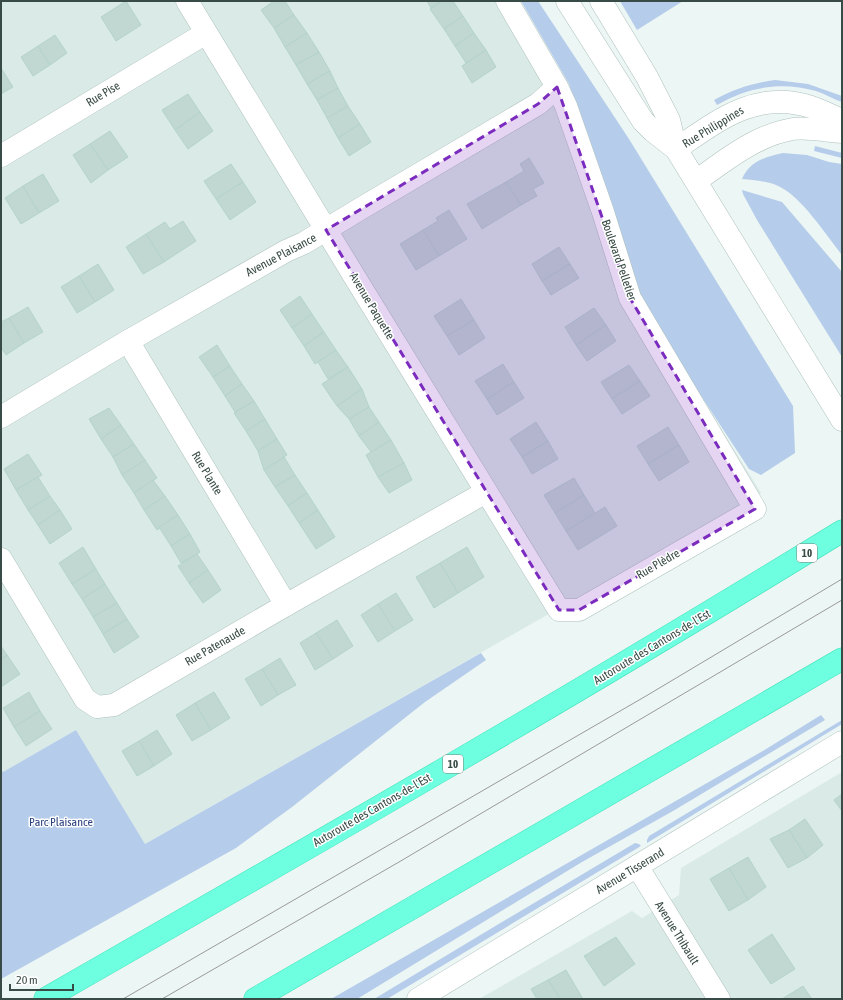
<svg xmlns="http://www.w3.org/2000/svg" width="843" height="1000" font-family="'Asap Condensed',sans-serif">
  <rect width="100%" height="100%" fill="#ecf6f4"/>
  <g fill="#daeae7">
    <path d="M1 1H506L557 87 637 291 761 493 145 844 76 730 3 772 1 769Z"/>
    <path d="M842 772V999H479L632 911 642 918 679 895 681 868Z"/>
  </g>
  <g fill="#b5ccea">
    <path d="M521 1H538L629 139 793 406 795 453 761 475 749 469 692 382 637 291 569 84Z"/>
    <path d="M620 1H683L637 30Z"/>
    <path d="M775 80 808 84 842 96V102C833 99 825 94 816 91 781 81 748 87 717 105L714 100C734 89 753 83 775 80Z"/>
    <path d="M815 146 842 153V158L814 151Z"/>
    <path d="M783 153 807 155 829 162 842 164V255C825 234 801 195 776 185 766 181 753 180 742 179 750 161 765 157 783 153Z"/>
    <path d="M742 190 782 202 842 272V357L757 220 743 194Z"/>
    <path d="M481 653 486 660 425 702 292 807 236 848 1 979V769L3 772 76 730 145 844Z"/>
    <path d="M821 715 825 720 673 811 582 862 357 999H331L761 752Z"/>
    <path d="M842 720V724L647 843V840L649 836Z"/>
    <path d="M635 843 639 844 641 846 387 999H374L497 925Z"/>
  </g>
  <g fill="#c1d8d2" stroke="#b4d3cb">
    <path d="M126 1 141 25 116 41 101 17Z"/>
    <path d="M274 1H285L294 15 274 28 261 10Z"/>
    <path d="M427 1H442L431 8Z"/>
    <path d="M442 1H453L463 16 444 29 430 9Z"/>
    <path d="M294 15 307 33 285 47 274 28Z"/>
    <path d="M463 16 474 33 455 46 444 29Z"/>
    <path d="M307 33 319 52 296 65 285 47Z"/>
    <path d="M474 33 486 50 466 63 455 46Z"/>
    <path d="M55 35 67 53 50 65 38 46Z"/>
    <path d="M38 46 50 65 33 76 21 57Z"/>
    <path d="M486 50 496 67 472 83 462 66Z"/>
    <path d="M319 52 330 71 307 84 296 65Z"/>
    <path d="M1 68 13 87 1 94Z"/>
    <path d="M330 71 338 88 317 100 307 84Z"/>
    <path d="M338 88 348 106 327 118 317 100Z"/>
    <path d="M188 94 200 112 175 130 162 110Z"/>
    <path d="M348 106 360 124 338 138 327 118Z"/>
    <path d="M200 112 213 131 188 149 175 130Z"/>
    <path d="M360 124 371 142 349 156 338 138Z"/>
    <path d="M110 131 128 157 108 170 90 144Z"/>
    <path d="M90 144 108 170 91 183 73 155Z"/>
    <path d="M529 158 544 183 533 189 537 196 521 205 506 182 524 171 520 164Z"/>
    <path d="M231 164 243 182 216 199 204 181Z"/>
    <path d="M43 174 59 201 39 213 23 186Z"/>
    <path d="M243 182 256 202 230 220 216 199Z"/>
    <path d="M506 182 521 205 482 229 467 204Z"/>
    <path d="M23 186 39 213 21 224 5 198Z"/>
    <path d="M449 210 467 239 439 256 423 230 438 221 436 218Z"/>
    <path d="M183 221 196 241 164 262 146 234 165 222 170 229Z"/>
    <path d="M423 230 439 256 416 270 400 244Z"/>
    <path d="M146 234 164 262 143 274 126 247Z"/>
    <path d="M559 247 570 264 542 281 532 264Z"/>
    <path d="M98 264 114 290 95 302 79 276Z"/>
    <path d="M570 264 579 278 551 295 542 281Z"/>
    <path d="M79 276 95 302 77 313 61 287Z"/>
    <path d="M300 296 312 314 292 328 280 310Z"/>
    <path d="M461 299 474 320 447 336 434 316Z"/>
    <path d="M28 307 43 332 24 343 9 318Z"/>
    <path d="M594 308 606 325 576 345 565 327Z"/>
    <path d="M312 314 324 332 304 346 292 328Z"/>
    <path d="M9 318 24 343 6 355 1 347V322Z"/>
    <path d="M474 320 485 338 459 355 447 336Z"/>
    <path d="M606 325 616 341 587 361 576 345Z"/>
    <path d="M324 332 336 350 315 364 304 346Z"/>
    <path d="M217 345 230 366 213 377 199 357Z"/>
    <path d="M336 350 348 367 328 379 318 362Z"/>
    <path d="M503 364 514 382 487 399 475 381Z"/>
    <path d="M629 365 640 381 612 399 601 382Z"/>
    <path d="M230 366 242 384 225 396 213 377Z"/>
    <path d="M348 367 362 389 337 406 322 384Z"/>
    <path d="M640 381 650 396 622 414 612 399Z"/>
    <path d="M514 382 524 398 497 415 487 399Z"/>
    <path d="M242 384 254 401 235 412 225 396Z"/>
    <path d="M362 389 369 407 349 419 337 406Z"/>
    <path d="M254 401 265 419 246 431 234 413Z"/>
    <path d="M369 407 379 422 359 436 349 419Z"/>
    <path d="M109 408 121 425 101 439 89 419Z"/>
    <path d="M265 419 277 439 258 451 246 431Z"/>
    <path d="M379 422 391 440 371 452 359 436Z"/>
    <path d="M536 422 548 441 522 457 510 439Z"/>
    <path d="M121 425 134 444 113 457 101 439Z"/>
    <path d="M668 427 679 445 648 464 637 446Z"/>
    <path d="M277 439 287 455 264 470 258 451Z"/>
    <path d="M391 440 404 463 378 477 366 455Z"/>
    <path d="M548 441 558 459 532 474 522 457Z"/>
    <path d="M134 444 145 460 122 475 113 457Z"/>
    <path d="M679 445 689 462 659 481 648 464Z"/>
    <path d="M28 454 42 475 16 490 4 469Z"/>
    <path d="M284 457 295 475 275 487 264 470Z"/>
    <path d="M145 460 157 478 134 493 122 475Z"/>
    <path d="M404 463 412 480 389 493 378 477Z"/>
    <path d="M295 475 307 493 288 506 275 487Z"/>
    <path d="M38 477 50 496 28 510 16 490Z"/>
    <path d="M574 478 584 495 555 513 544 495Z"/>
    <path d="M153 480 165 496 144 510 134 493Z"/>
    <path d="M307 493 318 510 299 523 288 506Z"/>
    <path d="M584 495 595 513 566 531 555 513Z"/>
    <path d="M50 496 60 510 38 525 28 510Z"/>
    <path d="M165 496 178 515 157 530 144 510Z"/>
    <path d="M605 507 617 526 578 550 566 531Z"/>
    <path d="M60 510 72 529 50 544 38 525Z"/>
    <path d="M318 510 335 537 316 549 299 523Z"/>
    <path d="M178 515 190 534 171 546 159 527Z"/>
    <path d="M190 534 200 552 181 563 171 546Z"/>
    <path d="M83 547 96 569 72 584 59 563Z"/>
    <path d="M467 547 484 577 458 593 440 563Z"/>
    <path d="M197 554 208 570 189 583 178 566Z"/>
    <path d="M440 563 458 593 434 608 416 577Z"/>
    <path d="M96 569 105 584 82 599 72 584Z"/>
    <path d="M208 570 221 590 203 603 189 583Z"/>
    <path d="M105 584 117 603 93 617 82 599Z"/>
    <path d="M396 593 413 620 395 631 378 604Z"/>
    <path d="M117 603 127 619 103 634 93 617Z"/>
    <path d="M378 604 395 631 378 642 361 615Z"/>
    <path d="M127 619 139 637 114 653 103 634Z"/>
    <path d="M337 620 353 646 333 659 316 633Z"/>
    <path d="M316 633 333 659 315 670 300 643Z"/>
    <path d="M1 646 7 655 1 660Z"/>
    <path d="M7 655 20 674 1 687V660Z"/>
    <path d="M280 658 296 685 278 695 262 669Z"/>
    <path d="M262 669 278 695 261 706 245 679Z"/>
    <path d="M29 692 40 711 14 727 3 708Z"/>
    <path d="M214 692 230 718 211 730 195 703Z"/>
    <path d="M195 703 211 730 192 741 176 715Z"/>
    <path d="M40 711 52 729 26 746 14 727Z"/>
    <path d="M157 730 172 754 154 766 139 741Z"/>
    <path d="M139 741 154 766 137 776 122 751Z"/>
    <path d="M842 794V811L834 800Z"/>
    <path d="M805 819 823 845 807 858 789 830Z"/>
    <path d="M789 830 807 858 788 868 770 839Z"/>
    <path d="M748 857 766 887 748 900 729 868Z"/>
    <path d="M729 868 748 900 729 911 710 879Z"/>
    <path d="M772 934 795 969 771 984 748 950Z"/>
    <path d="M616 937 635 964 604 986 584 956Z"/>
    <path d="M566 970 583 999H560L548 980Z"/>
    <path d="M548 980 560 999H537L531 989Z"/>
    <path d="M803 986 812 999H782Z"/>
  </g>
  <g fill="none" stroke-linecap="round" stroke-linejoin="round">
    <g stroke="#aec2bd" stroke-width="23">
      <g id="minor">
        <path d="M187 1 351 271 559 610H579L755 509 630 298 603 212 566 106 557 87 507 1"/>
        <path d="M567 1 643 121 653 131 676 149 842 420"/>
        <path d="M601 1 647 77 669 120 676 149"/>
        <path d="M676 149C717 121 757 89 811 107 821 110 832 116 842 120"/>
        <path d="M1 156 206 33"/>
        <path d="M696 181C726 160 756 135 793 129 807 127 827 131 842 132"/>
        <path d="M128 341 286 605"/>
        <path d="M1 417 128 341 286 251 304 243 360 209 538 104 557 87"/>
        <path d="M1 559 85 699 97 707 114 705 286 605 486 492"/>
        <path d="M637 866 719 999"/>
        <path d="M418 999 842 742"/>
      </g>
    </g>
    <g stroke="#3ce0b7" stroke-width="23">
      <g id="highway">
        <path d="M45 999C312 846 579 693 842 531"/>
        <path d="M255 999 842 659"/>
      </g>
    </g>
    <use href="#minor" stroke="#fff" stroke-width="22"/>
    <use href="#highway" stroke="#6effe0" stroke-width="22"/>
    <g stroke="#9a9a9a" stroke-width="1">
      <path d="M123 999 646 696 842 579"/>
      <path d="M162 999 399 862 842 600"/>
    </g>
  </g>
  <path fill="#7b2cbf" fill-opacity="0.2" stroke="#7b2cbf" stroke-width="3" stroke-dasharray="8 5" stroke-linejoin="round" d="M557 87 630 298 755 509 579 610H559L326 230 538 104Z"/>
  <g text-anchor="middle" stroke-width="3" stroke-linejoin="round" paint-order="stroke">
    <g fill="#fff" stroke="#74817e" stroke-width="1">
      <rect x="797" y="544" width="20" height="18" rx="3"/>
      <rect x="443" y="755" width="20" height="18" rx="3"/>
    </g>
    <g font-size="11" font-weight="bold" fill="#394b46">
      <text x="807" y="557">10</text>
      <text x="453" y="768">10</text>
    </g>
    <g font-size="12" fill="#394b46" stroke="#fff">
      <text transform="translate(103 94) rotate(-31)" y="4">Rue Pise</text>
      <text transform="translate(713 127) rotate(-31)" y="4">Rue Philippines</text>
      <text transform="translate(281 255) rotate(-28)" y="4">Avenue Plaisance</text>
      <text transform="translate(619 260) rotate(71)" y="4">Boulevard Pelletier</text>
      <text transform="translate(372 306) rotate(59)" y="4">Avenue Paquette</text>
      <text transform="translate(207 473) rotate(59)" y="4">Rue Plante</text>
      <text transform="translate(658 564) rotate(-30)" y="4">Rue Plèdre</text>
      <text transform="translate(215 646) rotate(-30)" y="4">Rue Patenaude</text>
      <text transform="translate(652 647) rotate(-31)" y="4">Autoroute des Cantons-de-l'Est</text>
      <text transform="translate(372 810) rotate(-30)" y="4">Autoroute des Cantons-de-l'Est</text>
      <text transform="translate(630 871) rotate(-31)" y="4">Avenue Tisserand</text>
      <text transform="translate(677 933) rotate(58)" y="4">Avenue Thibault</text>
    </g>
    <g font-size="12" fill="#2a407f" stroke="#fff">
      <text x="61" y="826">Parc Plaisance</text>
    </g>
  </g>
  <rect width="843" height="1000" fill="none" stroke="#394b46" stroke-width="4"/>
  <path d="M10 984v6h63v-6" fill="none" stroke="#394b46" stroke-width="2"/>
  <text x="16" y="984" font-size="12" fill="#394b46" stroke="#ffffff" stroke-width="3" paint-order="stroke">20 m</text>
</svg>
